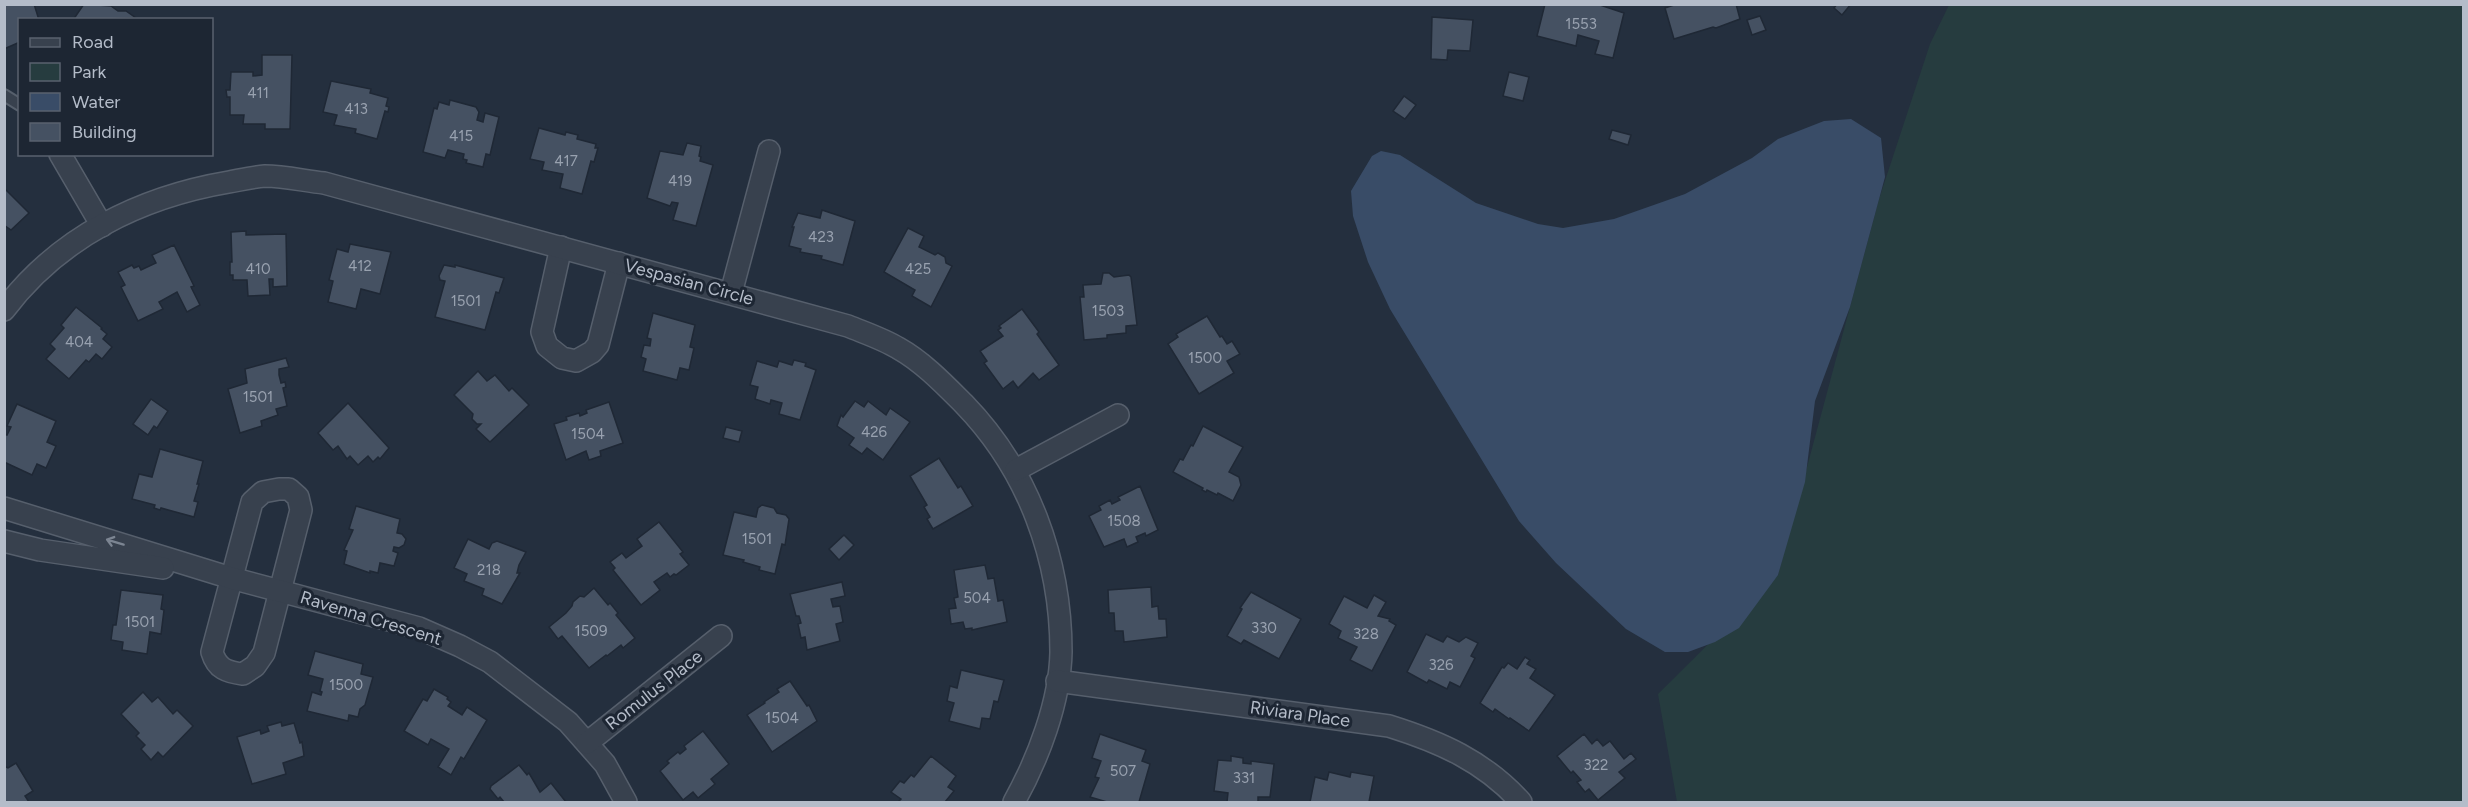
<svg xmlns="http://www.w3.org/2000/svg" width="2468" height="807" font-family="Figtree,sans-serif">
  <rect width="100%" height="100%" fill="#242f3e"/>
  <path fill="#263c3f" d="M1949 5H2463V802H1677L1658 694 1778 575 1879 199 1930 44Z"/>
  <path fill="#394c67" d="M1851 119 1881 138 1885 177 1850 307 1815 401 1805 482 1778 575 1739 628 1715 642 1688 652H1665L1626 629 1556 563 1519 521 1390 309 1368 262 1353 216 1351 191 1372 156 1381 151 1400 155 1476 203 1538 224 1563 228 1614 219 1685 194 1752 158 1778 139 1824 121Z"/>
  <g fill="#455162" stroke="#1f2835" stroke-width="1.5">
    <path d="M34 4 39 20H20V42L4 49V5Z"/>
    <path d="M84 4 111 6 118 11H126L136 18 73 20Z"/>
    <path d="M1545 4H1597L1624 13 1613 58 1595 54 1599 41 1578 35 1576 46 1537 36Z"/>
    <path d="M1677 4H1736L1740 19 1716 28 1713 27 1674 39 1665 8Z"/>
    <path d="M1837 4H1851L1842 15 1834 8Z"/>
    <path d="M1760 16 1766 30 1752 35 1747 20Z"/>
    <path d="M1432 17 1473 20 1470 51 1448 50 1447 60 1431 59Z"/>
    <path d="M262 55H292L290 129H265V124H243L244 115H230V97H227L226 90H230L231 72H253V76L262 75Z"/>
    <path d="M1509 72 1529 77 1523 101 1503 96Z"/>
    <path d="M331 81 371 89 370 93 388 98 386 106 389 107 388 112 385 111 377 139 355 133 356 129 334 125 337 115 323 112Z"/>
    <path d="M1404 96 1416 105 1405 119 1393 111Z"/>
    <path d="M450 100 476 107 479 112 477 120 483 122 485 113 499 117 490 155 486 154 483 167 466 163 467 160 463 159 464 154 448 150 445 158 423 152 434 108 437 109 439 102 449 105Z"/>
    <path d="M539 128 565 135 566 132 578 135 577 139 596 144 595 148H598L594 162 591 161 582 194 560 188 563 174 542 170 544 162 530 159Z"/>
    <path d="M1612 130 1631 135 1628 145 1609 139Z"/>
    <path d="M687 143 701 146 699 156 701 157 700 161 713 165 696 226 673 220 678 203 672 202 670 206 647 198 660 151 683 155Z"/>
    <path d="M4 188 29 213 11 230 4 225Z"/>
    <path d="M822 210 855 221 843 265 821 259 822 256 800 252 801 249 789 246 794 227H792L798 213 820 218Z"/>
    <path d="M908 228 924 236 919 247 935 255 938 253 945 257 946 263 952 266 931 307 912 296 915 290 884 272Z"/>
    <path d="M246 231V235L286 234 287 286 273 287V279H269L270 295 248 296 247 280H233V275H230V262H232L231 232Z"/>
    <path d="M350 244 391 252 380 294 361 289 356 309 328 302 333 281 329 280 337 249 348 252Z"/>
    <path d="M174 245 194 286 191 287 200 305 187 312 177 292 159 302 163 309 138 321 121 287 125 285 118 272 132 265 134 268 139 266 141 270 156 263 152 255Z"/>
    <path d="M444 265 455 267V265L504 278 499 293 496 292 485 330 435 317 445 281 440 280 439 276Z"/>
    <path d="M1103 273H1109L1114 277 1129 275 1131 277 1137 325 1126 326V333L1107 335V338L1084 340 1080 297H1084L1083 285 1101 284Z"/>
    <path d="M76 307 102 328 101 329 107 334 103 339 112 347 102 359 96 354 89 362 86 360 69 379 46 359 55 349 50 344 64 328 61 325Z"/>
    <path d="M1022 309 1039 332 1037 334 1059 365 1039 380 1033 373 1018 388 1013 381 1003 389 984 363 987 361 980 351 1003 336 998 330 1001 328 999 326Z"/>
    <path d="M653 313 695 325 690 347 694 348 689 370 680 368 677 380 643 371 646 359 641 357 644 345 650 346 651 339 647 338Z"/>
    <path d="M1207 316 1220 337 1222 336 1227 344 1232 341 1240 354 1227 361 1234 373 1199 394 1168 344 1178 337 1176 334Z"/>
    <path d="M286 358 289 367 279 369V375L281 383 285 382 286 387 283 388 287 406 276 409 278 415 261 421 262 426 240 433 228 389 247 383 245 369Z"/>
    <path d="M794 360 806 363 805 366 816 370 800 420 779 414 782 403 771 400 770 404 755 399 758 387 750 385 757 361 777 367 779 361 792 365Z"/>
    <path d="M478 371 487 381 495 375 509 391 512 388 529 405 490 442 476 429 481 424H477L472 419 473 414 454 395Z"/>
    <path d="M151 399 168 411 157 428 154 426 148 435 133 424Z"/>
    <path d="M855 401 864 407 868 401 886 415 890 408 910 422 883 460 867 448 862 454 849 445 854 438 837 426 841 415 843 417Z"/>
    <path d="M609 402 623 443 600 451 601 456 589 460 586 451 566 460 554 424 567 420 566 417 579 413 580 416 587 413 586 410Z"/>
    <path d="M348 403 389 448 380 459 378 457 373 462 368 456 358 465 350 456 347 459 338 446 333 450 318 433Z"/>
    <path d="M17 404 56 421 47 442 56 446 46 468 37 464 32 475 4 462V434L7 435 11 427 7 426Z"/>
    <path d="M1203 426 1243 447 1229 472 1239 477 1241 485 1233 501 1218 493 1217 495 1207 490 1206 492 1202 490 1203 488 1173 472 1180 459 1183 460 1191 445 1193 446Z"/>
    <path d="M726 427 742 431 739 442 723 438Z"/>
    <path d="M160 449 203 461 197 484H199L194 501 198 502 194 517 161 508 160 510 154 508 155 505 132 499 139 474 152 477Z"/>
    <path d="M939 458 958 488 961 486 973 506 933 529 927 519 930 517 924 507 927 505 910 476Z"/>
    <path d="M1140 486 1158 530 1146 536 1145 533 1136 537 1138 542 1127 547 1124 539 1104 547 1089 516 1101 510 1099 506 1110 500 1112 504 1120 500 1118 497Z"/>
    <path d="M762 505 774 508 777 513 786 515 789 519 785 545 782 544 775 574 759 570 760 567 743 562 744 560 723 555 734 512 756 517 758 508Z"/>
    <path d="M356 506 400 519 397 533 402 534 406 539 404 545 399 548 394 547 393 551 398 553 394 566 380 563 378 573 370 571V573L344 564 347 551 344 550 353 530 349 529Z"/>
    <path d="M659 522 683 552 680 554 689 565 676 575 674 574 670 577 667 573 654 582 660 590 641 605 613 570 615 568 610 562 622 553 626 558 642 546 637 539Z"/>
    <path d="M844 535 854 545 839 560 829 549Z"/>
    <path d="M468 539 489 549 492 543 497 541 526 552 519 565 517 573H520L502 604 482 595 484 589 464 581 467 574 454 568Z"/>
    <path d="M985 565 988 579 994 578 998 601 1003 600 1007 622 972 630V628L965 629 963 622 951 624 949 609 956 608 954 598 958 597 954 570Z"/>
    <path d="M842 582 845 596 831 599 833 607 840 606 843 622 836 624 840 641 807 650 805 637 801 638 798 624 801 623 799 616H796L790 594Z"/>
    <path d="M1151 587 1152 607 1158 606 1159 619H1166L1167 637 1124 642 1123 631H1115L1114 613H1109L1108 590Z"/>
    <path d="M594 588 608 605 610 603 618 613 616 615 635 638 623 648 621 645 607 656 606 655 589 668 562 636 558 639 549 627 566 613 572 606 573 602 580 596 584 597Z"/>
    <path d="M121 590 163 595 161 609 164 610 161 634 150 632 147 654 122 650 123 642 111 640 113 625H116Z"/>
    <path d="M1251 592 1301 619 1279 659 1244 640 1241 644 1227 636 1242 609 1240 608Z"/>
    <path d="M1374 595 1386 602 1378 616 1390 619 1389 621 1396 625 1372 671 1350 660 1357 647 1338 638 1341 631 1329 624 1344 596 1367 608Z"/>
    <path d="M1426 634 1443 642 1447 636 1459 642 1466 637 1478 643 1471 656 1475 658 1460 687 1450 682 1447 689 1429 680 1427 683 1407 672Z"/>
    <path d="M315 651 363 664 361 674 373 677 365 705 360 709 358 717 349 715 348 721 307 711 312 692 321 695 322 692 320 691 323 679 308 675Z"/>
    <path d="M1525 657 1530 660 1527 664 1536 669 1530 678 1555 695 1529 731 1510 718 1509 719 1495 709 1493 712 1480 703 1502 667 1504 668 1508 663 1517 669Z"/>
    <path d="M961 670 1004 680 998 702 994 701 990 719 982 718 980 729 949 721 954 703 947 701 950 686 957 688Z"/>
    <path d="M790 681 807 706 809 705 817 721 772 752 747 715 765 703 764 702 779 692 777 689Z"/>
    <path d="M434 689 448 697 447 699 451 702 448 706 462 715 467 707 487 720 464 759 461 757 451 775 438 767 449 749 431 739 428 745 404 731 423 699 427 701Z"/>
    <path d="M143 692 152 702 158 697 173 714 177 710 193 726 163 757 158 752 151 760 141 749 145 745 136 736 139 733 121 714Z"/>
    <path d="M281 722 282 726 294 723 300 743 302 742 304 756 283 763 286 774 252 784 237 737 260 730 261 734 269 731 267 726Z"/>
    <path d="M703 731 729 764 711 779 715 784 698 798 693 792 683 800 660 771 669 763 667 761 678 752 680 754 686 749 684 746Z"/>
    <path d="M1100 734 1146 750 1142 761 1150 764 1139 802H1107L1090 797 1099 778 1095 777 1101 761 1092 758Z"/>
    <path d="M1584 734 1592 744 1597 739 1603 746 1610 741 1624 759 1631 753 1636 759 1619 772 1625 778 1598 800 1589 789 1585 792 1577 782 1581 780 1573 771 1571 773 1557 756Z"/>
    <path d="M931 756 956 776 948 787 954 791 945 802H898L901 799 891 792 900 781 904 783 911 775 914 777Z"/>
    <path d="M1231 756 1243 758V763L1251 764V761L1274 764 1270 797H1258V802H1227L1228 793 1214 791 1218 760 1231 761Z"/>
    <path d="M16 763 33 791 25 796 29 802H4V766L8 768Z"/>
    <path d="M519 765 527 775 529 773 540 792 551 783 566 802H504L500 797 498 799 490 789 491 786Z"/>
    <path d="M1329 772 1350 777 1351 772 1374 776 1369 802H1310L1315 777 1327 780Z"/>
  </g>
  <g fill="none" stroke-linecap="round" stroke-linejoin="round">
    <g stroke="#565f6c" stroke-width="14">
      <path id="service" d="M4 95 20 105"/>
    </g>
    <g stroke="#565f6c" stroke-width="24">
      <g id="minor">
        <path d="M60 154 102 226"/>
        <path d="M561 247 542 332 547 346 562 358 576 361 592 352 598 345 619 263"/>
        <path d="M731 293 769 151"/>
        <path d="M4 310C59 237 140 197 229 182 240 180 253 177 265 176 284 176 305 181 324 183L848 326C865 333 883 339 898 348 923 362 944 384 964 404 1028 470 1061 559 1061 652 1060 702 1038 759 1014 802"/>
        <path d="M1016 470 1118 415"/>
        <path d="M279 489H289L298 497 301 510 264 653 255 666 243 674C227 672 217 669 212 652L252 502 263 492Z"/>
        <path d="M4 508 231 578 419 628 460 646 490 662 568 722 605 764 626 802"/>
        <path d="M4 541 40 550 163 568"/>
        <path d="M1057 681 1389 726C1440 742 1484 761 1521 802"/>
        <path d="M587 743 721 636"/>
      </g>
    </g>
    <use href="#service" stroke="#38414e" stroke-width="10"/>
    <use href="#minor" stroke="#38414e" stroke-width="21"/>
  </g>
  <defs><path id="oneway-shaft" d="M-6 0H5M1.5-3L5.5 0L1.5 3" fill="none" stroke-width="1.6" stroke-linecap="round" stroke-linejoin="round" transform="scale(1.5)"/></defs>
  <use stroke="#7c8592" href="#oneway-shaft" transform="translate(115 542) rotate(-163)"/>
  <g text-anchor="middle" stroke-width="6" stroke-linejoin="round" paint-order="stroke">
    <g font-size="15" fill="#98a1af">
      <text x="1581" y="29">1553</text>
      <text x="258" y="98">411</text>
      <text x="356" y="114">413</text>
      <text x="461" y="141">415</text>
      <text x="566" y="166">417</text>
      <text x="680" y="186">419</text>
      <text x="821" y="242">423</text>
      <text x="360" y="271">412</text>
      <text x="258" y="274">410</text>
      <text x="918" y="274">425</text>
      <text x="466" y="306">1501</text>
      <text x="1108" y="316">1503</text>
      <text x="79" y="347">404</text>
      <text x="1205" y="363">1500</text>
      <text x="258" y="402">1501</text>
      <text x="874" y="437">426</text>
      <text x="588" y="439">1504</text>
      <text x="1124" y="526">1508</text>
      <text x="757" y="544">1501</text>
      <text x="489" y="575">218</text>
      <text x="977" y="603">504</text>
      <text x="140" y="627">1501</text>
      <text x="1264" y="633">330</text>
      <text x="591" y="636">1509</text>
      <text x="1366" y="639">328</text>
      <text x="1441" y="670">326</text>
      <text x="346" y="690">1500</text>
      <text x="782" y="723">1504</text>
      <text x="1596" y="770">322</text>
      <text x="1123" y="776">507</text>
      <text x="1244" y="783">331</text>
    </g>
    <g font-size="18" fill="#b4bcc9" stroke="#1d2633">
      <text transform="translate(689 282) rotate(15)" y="6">Vespasian Circle</text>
      <text transform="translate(371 618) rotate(17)" y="6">Ravenna Crescent</text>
      <text transform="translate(654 690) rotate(-38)" y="6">Romulus Place</text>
      <text transform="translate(1300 714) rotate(8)" y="6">Riviara Place</text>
    </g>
  </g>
  <rect width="2468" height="807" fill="none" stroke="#b4bcc9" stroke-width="12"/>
  <rect x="18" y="18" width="195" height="138" fill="#1d2633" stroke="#59626f" stroke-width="1.5"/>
  <rect x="30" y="38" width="30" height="9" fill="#38414e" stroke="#59626f" stroke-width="1.5"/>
  <text x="72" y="48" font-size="18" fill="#b4bcc9">Road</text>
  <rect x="30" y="63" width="30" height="18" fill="#263c3f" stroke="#59626f" stroke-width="1.5"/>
  <text x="72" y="78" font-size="18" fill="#b4bcc9">Park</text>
  <rect x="30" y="93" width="30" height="18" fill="#394c67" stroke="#59626f" stroke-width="1.5"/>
  <text x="72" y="108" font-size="18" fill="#b4bcc9">Water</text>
  <rect x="30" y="123" width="30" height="18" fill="#455162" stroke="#59626f" stroke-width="1.5"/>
  <text x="72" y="138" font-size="18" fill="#b4bcc9">Building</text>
</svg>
